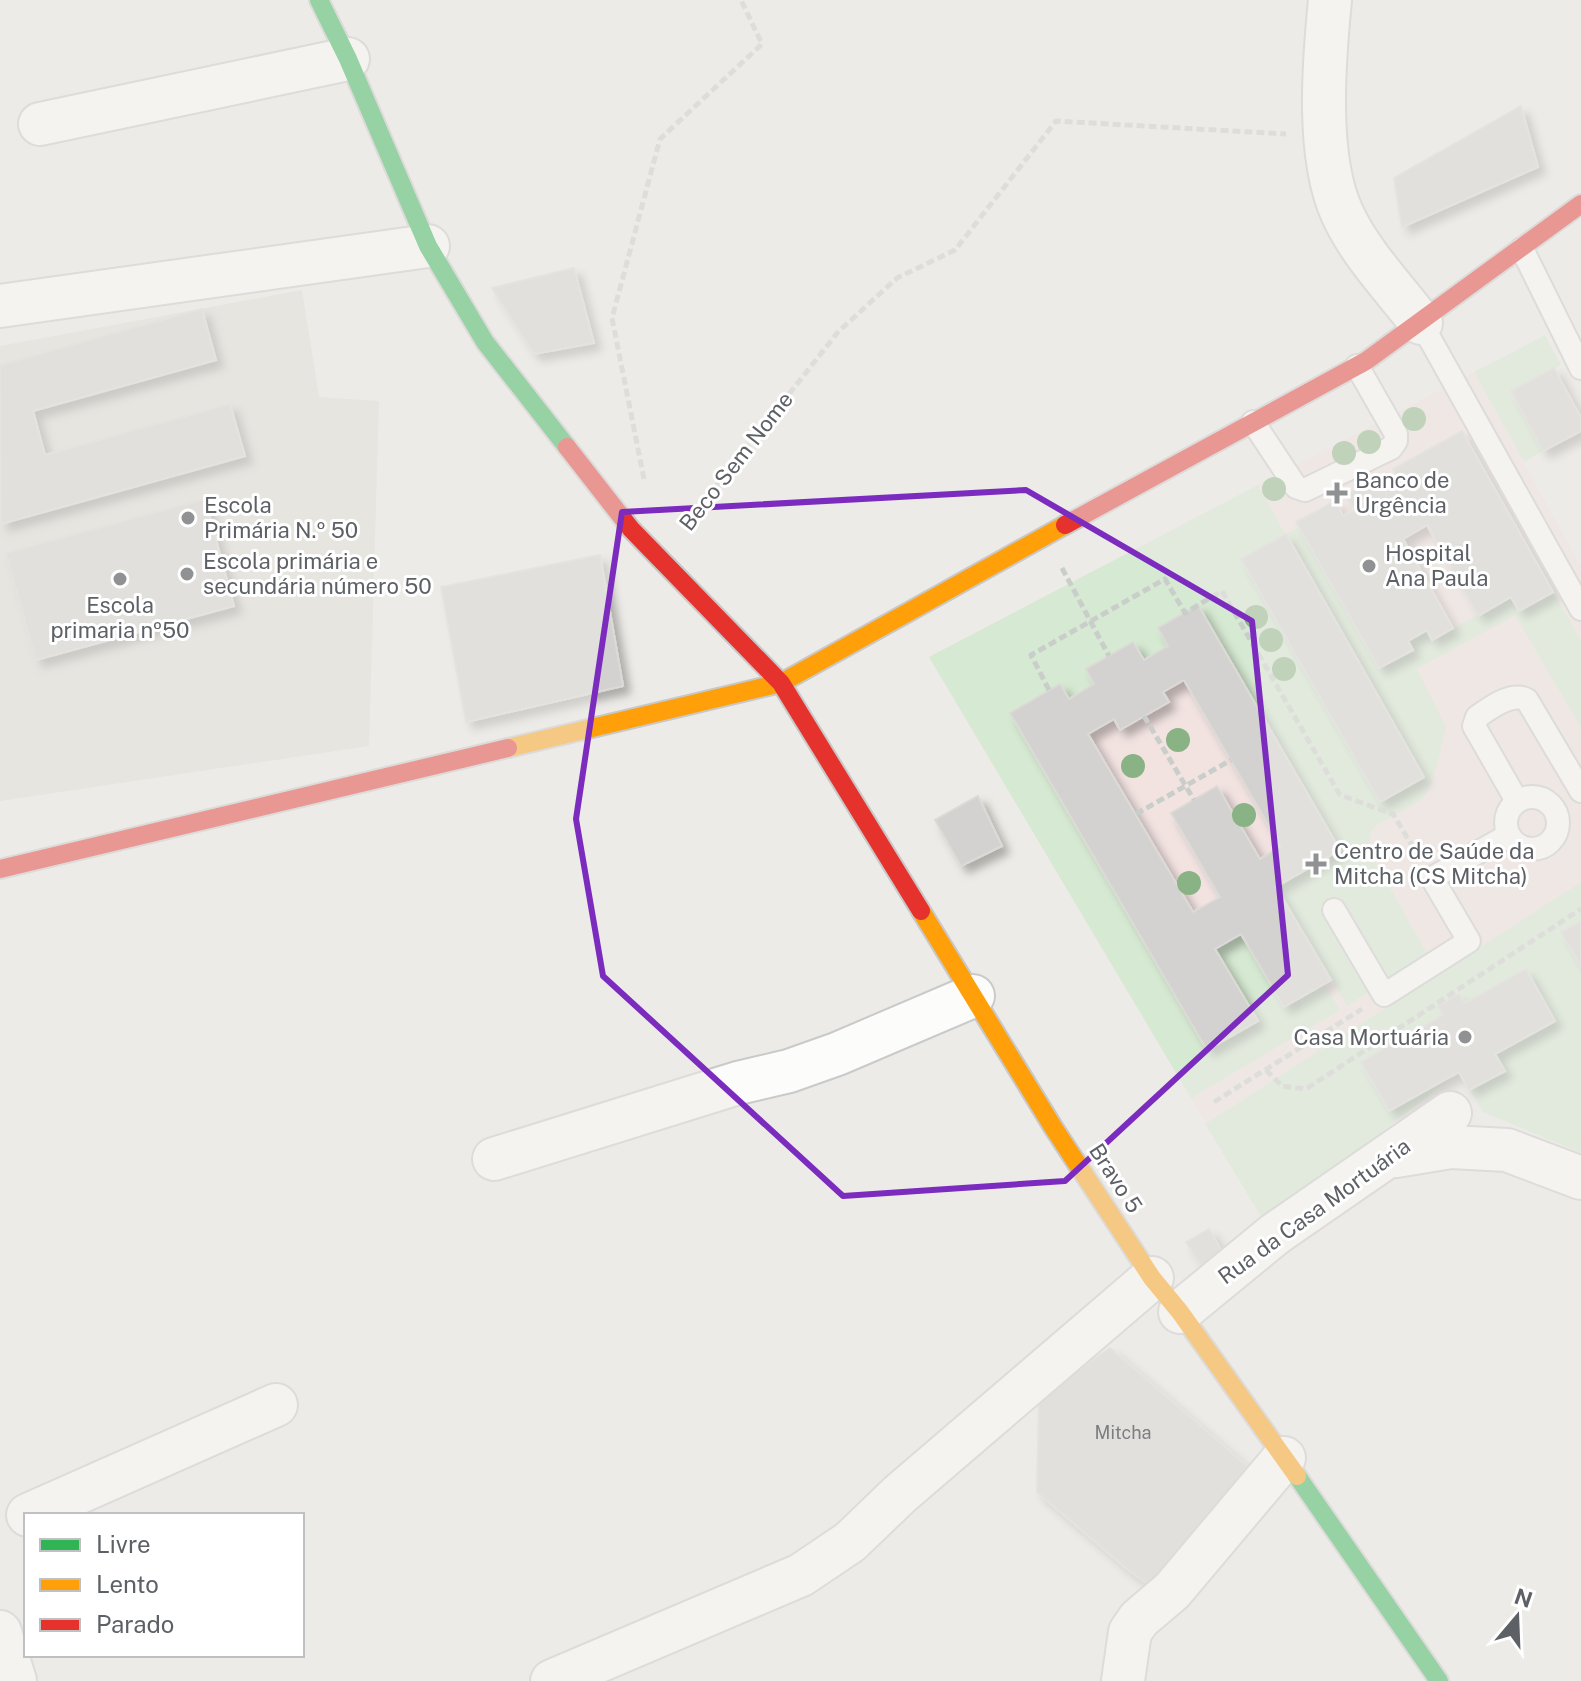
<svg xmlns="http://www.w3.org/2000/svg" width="1581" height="1681" font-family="'Public Sans',sans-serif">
  <defs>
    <filter id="shadow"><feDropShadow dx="7" dy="7" stdDeviation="4" flood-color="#0004"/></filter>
  </defs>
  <rect width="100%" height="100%" fill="#edebe7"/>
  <path fill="#e0ddd7" d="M302 290 319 397 379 401 369 746 0 801V346Z"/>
  <path fill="#f2e3e1" d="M1474 372 1581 566V1153L1483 1112 1459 1072 1265 1223 929 657Z"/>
  <g fill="#d6e9d2">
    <path d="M1545 335 1561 365 1511 391 1543 451 1524 462 1474 372Z"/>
    <path d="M1258 485 1285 534 1299 527 1379 668 1413 650 1408 641 1427 630 1433 639 1511 597 1520 611 1553 592 1581 640V728L1515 615 1417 669 1446 727C1441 746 1435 788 1420 800 1404 813 1389 814 1371 831L1369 851 1428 955 1347 1006 1276 887 1340 849 1198 606 1158 628 1168 646 1144 660 1133 642 1086 669 1094 684 1069 699 1059 684 1010 712 1207 1050 1257 1021 1215 949 1241 934 1284 1007 1324 984 1340 1010 1191 1098 929 657Z"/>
    <path d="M1581 882V1153L1483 1112 1459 1072 1265 1223 1205 1124Z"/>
  </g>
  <g fill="#d3d2d0" stroke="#dcdad6" stroke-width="2" fill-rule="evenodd" filter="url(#shadow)">
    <path d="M1521 106 1538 167 1402 227 1394 178Z"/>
    <path d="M574 268 594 343 534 354 492 288Z"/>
    <path d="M202 309 216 360 33 411 45 455 230 404 245 456 1 524 0 365Z"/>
    <path d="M1554 368 1581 418V431L1543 451 1511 391Z"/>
    <path d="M1462 431 1553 592 1519 611 1511 597 1478 616 1427 525 1403 539 1453 628 1432 640 1427 630 1408 641 1413 650 1379 668 1296 522 1335 501 1343 516 1355 510 1346 495 1379 477 1384 488 1399 480 1393 469Z"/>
    <path d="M205 499 234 606 36 660 6 553Z"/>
    <path d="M1286 534 1424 777 1380 802 1241 559Z"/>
    <path d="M600 555 623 686 466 722 441 587Z"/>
    <path d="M1198 605 1340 850 1276 887 1331 980 1284 1007 1241 934 1215 949 1258 1021 1207 1050 1010 713 1060 684 1069 699 1094 684 1086 669 1133 642 1144 660 1168 646 1158 628ZM1184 680 1281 846 1260 859 1217 786 1171 813 1220 897 1193 912 1088 734 1114 719 1120 730 1169 702 1163 692Z"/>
    <path d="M978 796 1002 846 961 866 935 820Z"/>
    <path d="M1581 921V966L1561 932Z"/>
    <path d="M1526 969 1555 1021 1495 1054 1505 1071 1469 1090 1459 1072 1389 1111 1361 1062 1443 1015 1438 1006 1459 994 1465 1003Z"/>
    <path d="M1209 1229 1224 1255 1202 1267 1186 1242Z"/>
    <path d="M1110 1348 1250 1469 1149 1585 1126 1568 1037 1492 1039 1397Z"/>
  </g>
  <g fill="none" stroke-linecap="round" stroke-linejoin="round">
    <g stroke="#c9cac9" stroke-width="26">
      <g id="lane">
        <path d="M1522 249 1581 368"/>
        <path d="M1421 323 1581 609"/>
        <path d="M1253 422 1296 487 1305 490 1391 448 1396 441V434L1357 366"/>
        <circle cx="1532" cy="823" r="26"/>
        <path d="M1517 801 1474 726 1477 717C1490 708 1512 691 1527 700L1581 791"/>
        <path d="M1334 910 1384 995 1469 941 1432 878 1509 835"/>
      </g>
    </g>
    <g stroke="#c9cac9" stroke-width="46">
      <g id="street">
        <path d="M1330 0C1324 61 1316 156 1342 213 1360 253 1394 288 1421 323"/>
        <path d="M40 124 348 59"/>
        <path d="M0 306 428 246"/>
        <path d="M1396 1156 1451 1147 1507 1150 1581 1178"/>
        <path d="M494 1159 738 1083 789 1071 837 1054 973 996"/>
        <path d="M1180 1312 1275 1234 1450 1113"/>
        <path d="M28 1515 276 1405"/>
        <path d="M0 1632 15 1681"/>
        <path d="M552 1681 801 1575 850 1542 900 1494 1152 1278"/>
        <path d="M1123 1681 1130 1632 1139 1619 1172 1591 1284 1458"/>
      </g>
    </g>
    <g stroke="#c8c8c8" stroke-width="22">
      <g id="fast">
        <path d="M319 0 348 59 428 246 485 342 567 447"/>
        <path d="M1297 1476 1439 1681"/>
      </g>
    </g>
    <g stroke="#c8c8c8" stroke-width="22">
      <g id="slow">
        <path d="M508 748 781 683 1065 525"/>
        <path d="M921 911 1053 1127 1152 1278 1180 1312 1297 1476"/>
      </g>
    </g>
    <g stroke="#c8c8c8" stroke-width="22">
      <g id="jam">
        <path d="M567 447 631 529 781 683 921 911"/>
        <path d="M1065 525 1366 361 1581 204"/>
        <path d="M0 869 508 748"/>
      </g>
    </g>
    <g stroke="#c9ceca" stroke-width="5" stroke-dasharray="8 4" stroke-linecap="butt">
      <path d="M644 479 612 318 660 139 762 44 741 0"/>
      <path d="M685 526 838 332 897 278 955 250 1056 121 1286 134"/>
      <path d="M1062 568 1109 656"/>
      <path d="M1049 690 1031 655 1165 579 1185 613 1222 591 1340 795 1393 814 1417 854"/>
      <path d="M1144 716 1194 800"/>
      <path d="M1136 814 1231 760"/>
      <path d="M1266 1070 1282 1086 1306 1089 1581 909"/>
      <path d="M1214 1102 1362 1009"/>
    </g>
    <use href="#lane" stroke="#fcfcfb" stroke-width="22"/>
    <use href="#street" stroke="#fcfcfb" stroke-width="42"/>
    <use href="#fast" stroke="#30b455" stroke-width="18"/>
    <use href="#slow" stroke="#ff9f0a" stroke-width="18"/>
    <use href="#jam" stroke="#e5322d" stroke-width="18"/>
  </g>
  <g fill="#89b384">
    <circle cx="1414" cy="419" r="12"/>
    <circle cx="1369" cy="442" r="12"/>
    <circle cx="1344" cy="453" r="12"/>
    <circle cx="1274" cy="489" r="12"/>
    <circle cx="1256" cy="617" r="12"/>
    <circle cx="1271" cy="640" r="12"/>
    <circle cx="1284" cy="669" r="12"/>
    <circle cx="1178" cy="740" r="12"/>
    <circle cx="1133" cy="766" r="12"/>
    <circle cx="1244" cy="815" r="12"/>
    <circle cx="1189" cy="883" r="12"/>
  </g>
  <path d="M0 0H1581V1681H0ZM1026 490 1252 621 1288 975 1065 1181 843 1196 603 976 576 819 622 512Z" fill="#edebe7" fill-opacity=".55" fill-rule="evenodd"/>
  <path fill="none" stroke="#7b2cbf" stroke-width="6" stroke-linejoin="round" d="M1026 490 1252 621 1288 975 1065 1181 843 1196 603 976 576 819 622 512Z"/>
  <g fill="#8f9193" stroke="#fff" stroke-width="3">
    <path d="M1333 481h8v8h8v8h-8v8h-8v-8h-8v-8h8z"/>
    <circle cx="188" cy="518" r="8"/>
    <circle cx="1369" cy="566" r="8"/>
    <circle cx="187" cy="574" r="8"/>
    <circle cx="120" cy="579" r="8"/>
    <path d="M1312 852h8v8h8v8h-8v8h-8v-8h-8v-8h8z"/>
    <circle cx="1465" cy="1037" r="8"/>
  </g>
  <g text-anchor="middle" stroke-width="6" stroke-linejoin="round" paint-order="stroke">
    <g font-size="18" fill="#7c7e82">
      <text x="1123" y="1439">Mitcha</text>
    </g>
    <g font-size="22" fill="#5d6166" stroke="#fff">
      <text transform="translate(736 461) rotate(-52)" y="8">Beco Sem Nome</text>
      <text transform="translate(1116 1178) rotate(57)" y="8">Bravo 5</text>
      <text transform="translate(1314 1211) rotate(-36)" y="8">Rua da Casa Mortuária</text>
    </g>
    <g font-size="22" fill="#5d6166" stroke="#fff" text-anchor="start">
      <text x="1355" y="488">Banco de<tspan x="1355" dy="25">Urgência</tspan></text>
      <text x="204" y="513">Escola<tspan x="204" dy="25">Primária N.º 50</tspan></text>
      <text x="1385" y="561">Hospital<tspan x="1385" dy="25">Ana Paula</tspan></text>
      <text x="203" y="569">Escola primária e<tspan x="203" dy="25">secundária número 50</tspan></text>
      <text x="120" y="613" text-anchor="middle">Escola<tspan x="120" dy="25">primaria nº50</tspan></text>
      <text x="1334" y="859">Centro de Saúde da<tspan x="1334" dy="25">Mitcha (CS Mitcha)</tspan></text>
      <text x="1449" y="1045" text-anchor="end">Casa Mortuária</text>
    </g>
  </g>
  <rect x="24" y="1513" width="280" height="144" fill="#ffffff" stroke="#bec0c2" stroke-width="2"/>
  <rect x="40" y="1539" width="40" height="12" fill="#30b455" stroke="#bec0c2" stroke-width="2"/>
  <text x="96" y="1553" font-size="24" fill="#5d6166">Livre</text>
  <rect x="40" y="1579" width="40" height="12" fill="#ff9f0a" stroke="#bec0c2" stroke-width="2"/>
  <text x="96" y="1593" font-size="24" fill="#5d6166">Lento</text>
  <rect x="40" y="1619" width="40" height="12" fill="#e5322d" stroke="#bec0c2" stroke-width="2"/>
  <text x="96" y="1633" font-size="24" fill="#5d6166">Parado</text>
  <g transform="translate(1517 1617) rotate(19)" stroke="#ffffff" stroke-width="6" paint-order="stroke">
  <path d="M0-6L14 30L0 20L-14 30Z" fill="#5d6166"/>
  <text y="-12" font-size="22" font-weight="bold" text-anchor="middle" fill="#5d6166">N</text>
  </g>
</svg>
